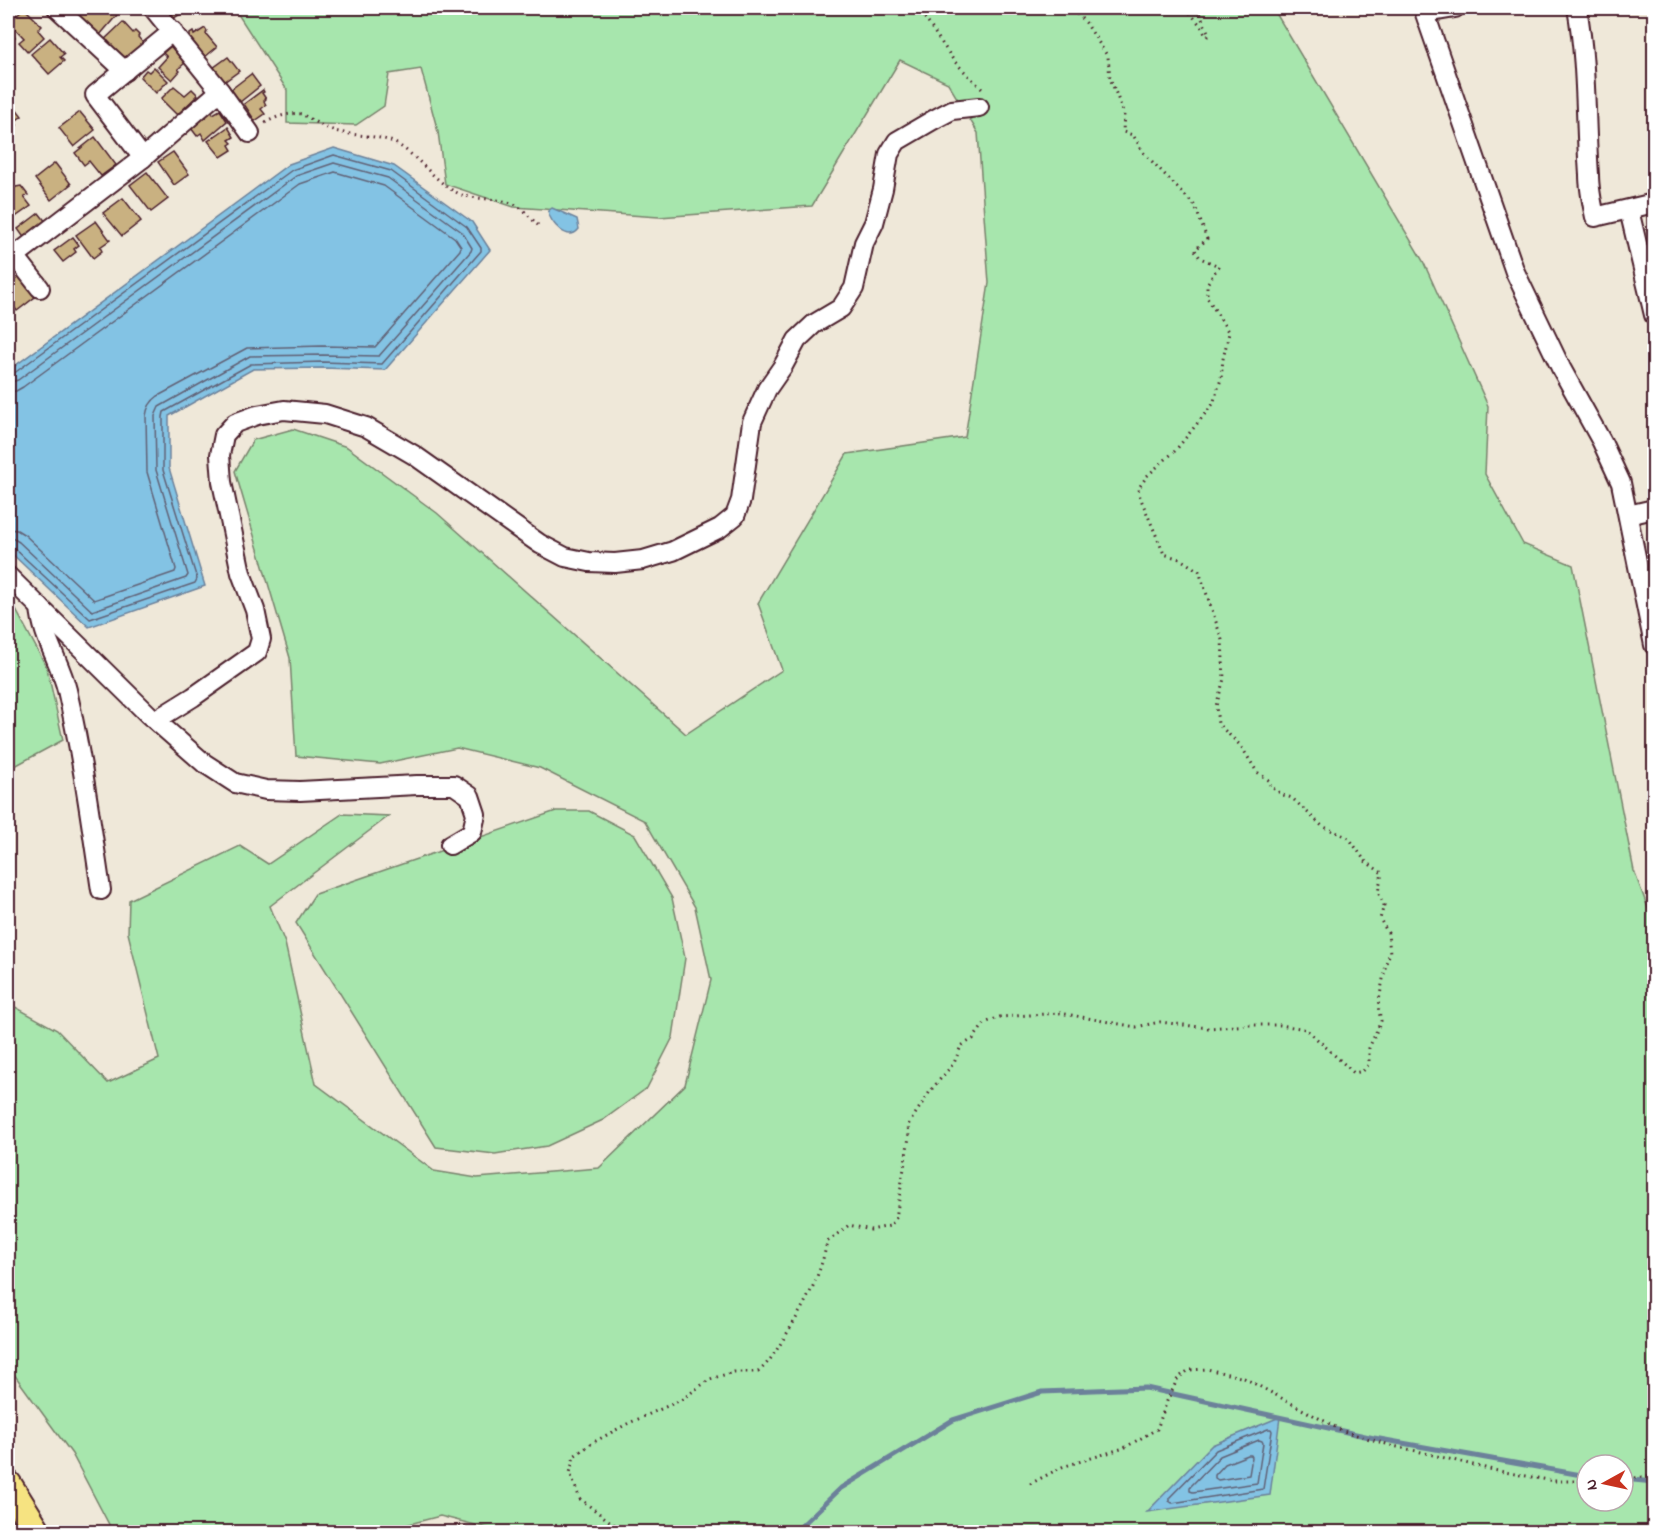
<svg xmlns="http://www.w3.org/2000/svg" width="1662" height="1540" font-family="'Indie Flower',sans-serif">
  <rect width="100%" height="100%" fill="#efe8d9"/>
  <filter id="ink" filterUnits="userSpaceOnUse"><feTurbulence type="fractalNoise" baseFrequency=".0167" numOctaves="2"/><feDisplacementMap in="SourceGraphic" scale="12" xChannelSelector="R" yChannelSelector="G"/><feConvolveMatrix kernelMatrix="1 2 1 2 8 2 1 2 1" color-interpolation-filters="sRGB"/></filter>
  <g filter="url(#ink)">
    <g fill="#a7e6ad" stroke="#78826c" stroke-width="1.5" fill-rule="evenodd">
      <path d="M234 8H1273L1423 261 1488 406 1485 474 1523 544 1573 565 1634 871 1654 924V1532H503L440 1516 379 1532H113L72 1454 8 1366V1003L57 1030 108 1083 159 1059 128 933 129 900 240 846 268 864 342 814 389 816 270 906 285 943 316 1084 434 1171 477 1178 599 1168 685 1085 711 980 695 907 645 821 540 768 457 748 380 764 296 756 290 658 235 471 253 440 293 429 347 447 437 513 686 734 782 670 758 603 847 454 965 437 989 283 978 133 948 83 900 60 812 206 659 217 514 207 445 184 438 132 421 69 389 74 384 106 356 125 287 123V90ZM1587 1465H1623V1501H1587Z"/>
      <path d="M8 602 16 610 47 668 63 740 13 767 8 768Z"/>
      <path d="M556 811H589L635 835 672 898 685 958 673 1037 647 1088 603 1120 547 1146 495 1154 436 1147 296 923 315 894Z"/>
    </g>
    <g fill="#83c3e4" stroke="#6c819a" stroke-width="1.5">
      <path d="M334 148 394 166 472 222 490 250 385 370 323 368 253 369 169 416V468L205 586 89 627 8 550V371L289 164Z"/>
      <path d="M552 208 577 219 579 229C568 243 550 223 548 211Z"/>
      <path d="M1280 1417 1270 1495 1147 1512 1212 1445Z"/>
    </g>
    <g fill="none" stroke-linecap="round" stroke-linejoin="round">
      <g stroke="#616175" stroke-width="1.5">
        <path d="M8 375 13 374 292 170 334 155 391 171 467 227 481 248V251L382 364 323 362 251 364 164 412 163 417V470L197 579 195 583 90 619 14 548 8 546"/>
        <path d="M8 383 18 380 296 176 334 163 388 178 462 232 472 248 471 251 379 356 323 355 250 356 159 407 155 416 156 470 188 575 186 578 92 611 19 542 14 539 8 538"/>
        <path d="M8 392 16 391 23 387 300 184 335 172 384 186 455 238 461 247 460 250 375 347 322 346 247 348 158 396C151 401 147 407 146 416L147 472 176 569 175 572 94 600 25 535 17 530 8 529"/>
        <path d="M1268 1429H1271L1272 1431 1263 1489 1172 1503 1169 1501V1498L1216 1450Z"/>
        <path d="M1259 1440 1262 1441 1263 1443 1257 1483 1193 1492 1190 1491V1487L1220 1456Z"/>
        <path d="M1248 1455H1251L1252 1457 1249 1475 1218 1480 1215 1478V1475L1225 1464Z"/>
      </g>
      <g stroke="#6c819a" stroke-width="5">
        <path d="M1623 1479 1654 1482"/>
        <path d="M795 1532 841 1488 953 1420 1042 1392 1146 1388 1374 1438 1587 1476"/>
      </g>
    </g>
    <g fill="#c9b181" stroke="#4a1f2b" stroke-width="1.5">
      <path d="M8 8H16L8 16Z"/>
      <path d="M24 8 42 26 38 30 44 37 28 52 19 42 24 38 9 22Z"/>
      <path d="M82 8H109L117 15 99 36 76 19 82 13 80 11Z"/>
      <path d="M168 8H191L174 18Z"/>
      <path d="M123 22 133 33 135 31 139 35 138 37 144 44 127 61 117 51 115 53 112 51 115 49 108 41 105 43 103 41Z"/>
      <path d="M205 28 207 31 206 34 217 47 205 57 190 38V34L193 32 194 35Z"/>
      <path d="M8 29 15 37 8 44Z"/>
      <path d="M50 38 64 54 60 57 64 61 49 74 31 54Z"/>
      <path d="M171 46 185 63 178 69 180 71 172 80 158 67 167 57 163 53Z"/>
      <path d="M228 57 239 71 224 82 213 68Z"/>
      <path d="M154 67 168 81 156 93 140 77 146 70 149 72Z"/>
      <path d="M251 74 260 86 240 102 230 90Z"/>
      <path d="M174 86 185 95 192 89 198 95 177 115 161 99Z"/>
      <path d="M263 90 264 92 262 93 266 99 264 101 266 105 261 109 265 114 255 121 244 104Z"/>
      <path d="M8 98 22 116 14 122 17 125 8 133Z"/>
      <path d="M220 110 227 121 205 140 201 133 197 136 191 128 211 111 213 114Z"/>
      <path d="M80 112 95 130 74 147 59 128Z"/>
      <path d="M228 127 234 137 229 140 232 143 229 145 232 150 221 157 208 141Z"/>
      <path d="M95 137 116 165 101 176 89 161 84 165 75 153Z"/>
      <path d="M173 152 189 174 174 185 158 162Z"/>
      <path d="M55 163 71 184 51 200 35 179Z"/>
      <path d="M147 172 168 199 151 212 130 185Z"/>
      <path d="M21 186 28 195 24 197 31 206 14 218 8 211V193L16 187Z"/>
      <path d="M123 198 141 221 122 236 103 213Z"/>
      <path d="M39 213 47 223 25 239 18 229Z"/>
      <path d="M96 221 110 240 100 247 102 251 93 258 76 235Z"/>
      <path d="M73 237 79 245 74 249 76 252 63 262 54 251Z"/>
      <path d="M19 276 35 297 17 311 8 299V284Z"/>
    </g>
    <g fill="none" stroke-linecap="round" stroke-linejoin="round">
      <g stroke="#4a1f2b" stroke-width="22">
        <g id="minor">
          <path d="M57 8 125 71"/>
          <path d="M153 8 220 91 250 133"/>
          <path d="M1423 8 1515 272 1561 368 1602 442 1621 483 1654 645"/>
          <path d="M1577 8C1587 63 1585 119 1589 175 1589 189 1592 203 1595 217L1654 203"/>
          <path d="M1426 13 1455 8"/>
          <path d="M143 158 95 95 173 31"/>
          <path d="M1629 210 1654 315"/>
          <path d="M8 247 40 288"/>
          <path d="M15 256 143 158 220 91"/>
          <path d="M1628 515 1654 509"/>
          <path d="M8 576 148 714 204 763 235 783 266 790 300 791 417 785H454L470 796 476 814 472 832 450 845"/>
          <path d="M40 607C42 637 60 661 67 690 82 756 91 823 101 890"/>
          <path d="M156 720 193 697 257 652 261 639 255 610 241 573 222 482 220 455 224 435 235 423 257 415 284 410 325 414 366 427 414 455 540 544 565 557 589 562 615 563 643 560 673 551 720 528 735 516 741 500 752 422 767 389 783 366 797 340 814 324 841 308 854 288 864 243 874 223 883 189 889 154 897 141 933 120 952 110 979 107"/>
        </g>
      </g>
      <g stroke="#4a1f2b" stroke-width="30">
        <path id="highway" d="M8 1484 38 1532"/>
      </g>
      <g stroke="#4a1f2b" stroke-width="3" stroke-dasharray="1.5 4.5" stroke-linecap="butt">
        <path d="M918 8 954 61 983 90"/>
        <path d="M1186 8 1201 26 1206 36H1208L1209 34 1197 8"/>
        <path d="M265 123C275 117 290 112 302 114 313 121 326 129 339 132 356 136 376 135 393 142 419 155 435 184 462 195 478 200 503 198 516 205 525 210 532 220 540 227"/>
        <path d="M1623 1479 1654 1476"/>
        <path d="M1030 1484 1062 1467 1124 1448 1157 1429 1167 1401 1178 1378 1189 1370 1207 1369 1244 1378 1343 1431 1393 1446 1417 1451 1493 1470 1554 1481H1587"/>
        <path d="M624 1532 580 1499 570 1473 574 1456 594 1442 627 1424 681 1400 710 1379 734 1372H758C771 1361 777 1349 786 1335 805 1304 820 1278 827 1242L849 1225 871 1230 890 1226 896 1218 909 1137 908 1125 931 1090 954 1063 961 1046 973 1039 985 1023 1000 1017 1060 1013 1136 1027 1160 1022 1208 1028 1250 1025H1280L1306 1029 1354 1073 1363 1071 1369 1064V1048L1381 1021 1378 1006 1386 963 1390 953 1388 933 1380 919 1384 905 1378 892 1382 873 1365 861 1349 838 1322 826 1292 798 1283 795 1270 786V781L1257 772 1241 746 1218 724 1216 706 1224 679 1222 640 1199 571 1180 559 1164 554 1140 497 1138 489 1147 476 1175 451 1213 404 1221 379 1223 359 1229 333 1207 297V284L1219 266 1200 258 1195 250 1207 239 1195 206 1144 153 1133 135 1123 132 1124 114 1110 78 1108 57 1086 23 1072 9 1058 8"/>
      </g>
      <use href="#minor" stroke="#fff" stroke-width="18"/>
      <use href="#highway" stroke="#f6e381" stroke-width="26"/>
    </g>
  </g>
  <rect width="1662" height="1540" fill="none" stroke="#fff" stroke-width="30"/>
  <rect x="15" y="15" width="1632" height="1510" fill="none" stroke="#4a1f2b" stroke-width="2" filter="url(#ink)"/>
  <g transform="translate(1605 1483) rotate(262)"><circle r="28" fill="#ffffff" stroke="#b7a5aa" stroke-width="1.5"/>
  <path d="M0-4.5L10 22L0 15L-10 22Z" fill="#c8321e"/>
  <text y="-9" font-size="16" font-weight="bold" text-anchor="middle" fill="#4a1f2b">N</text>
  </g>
</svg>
